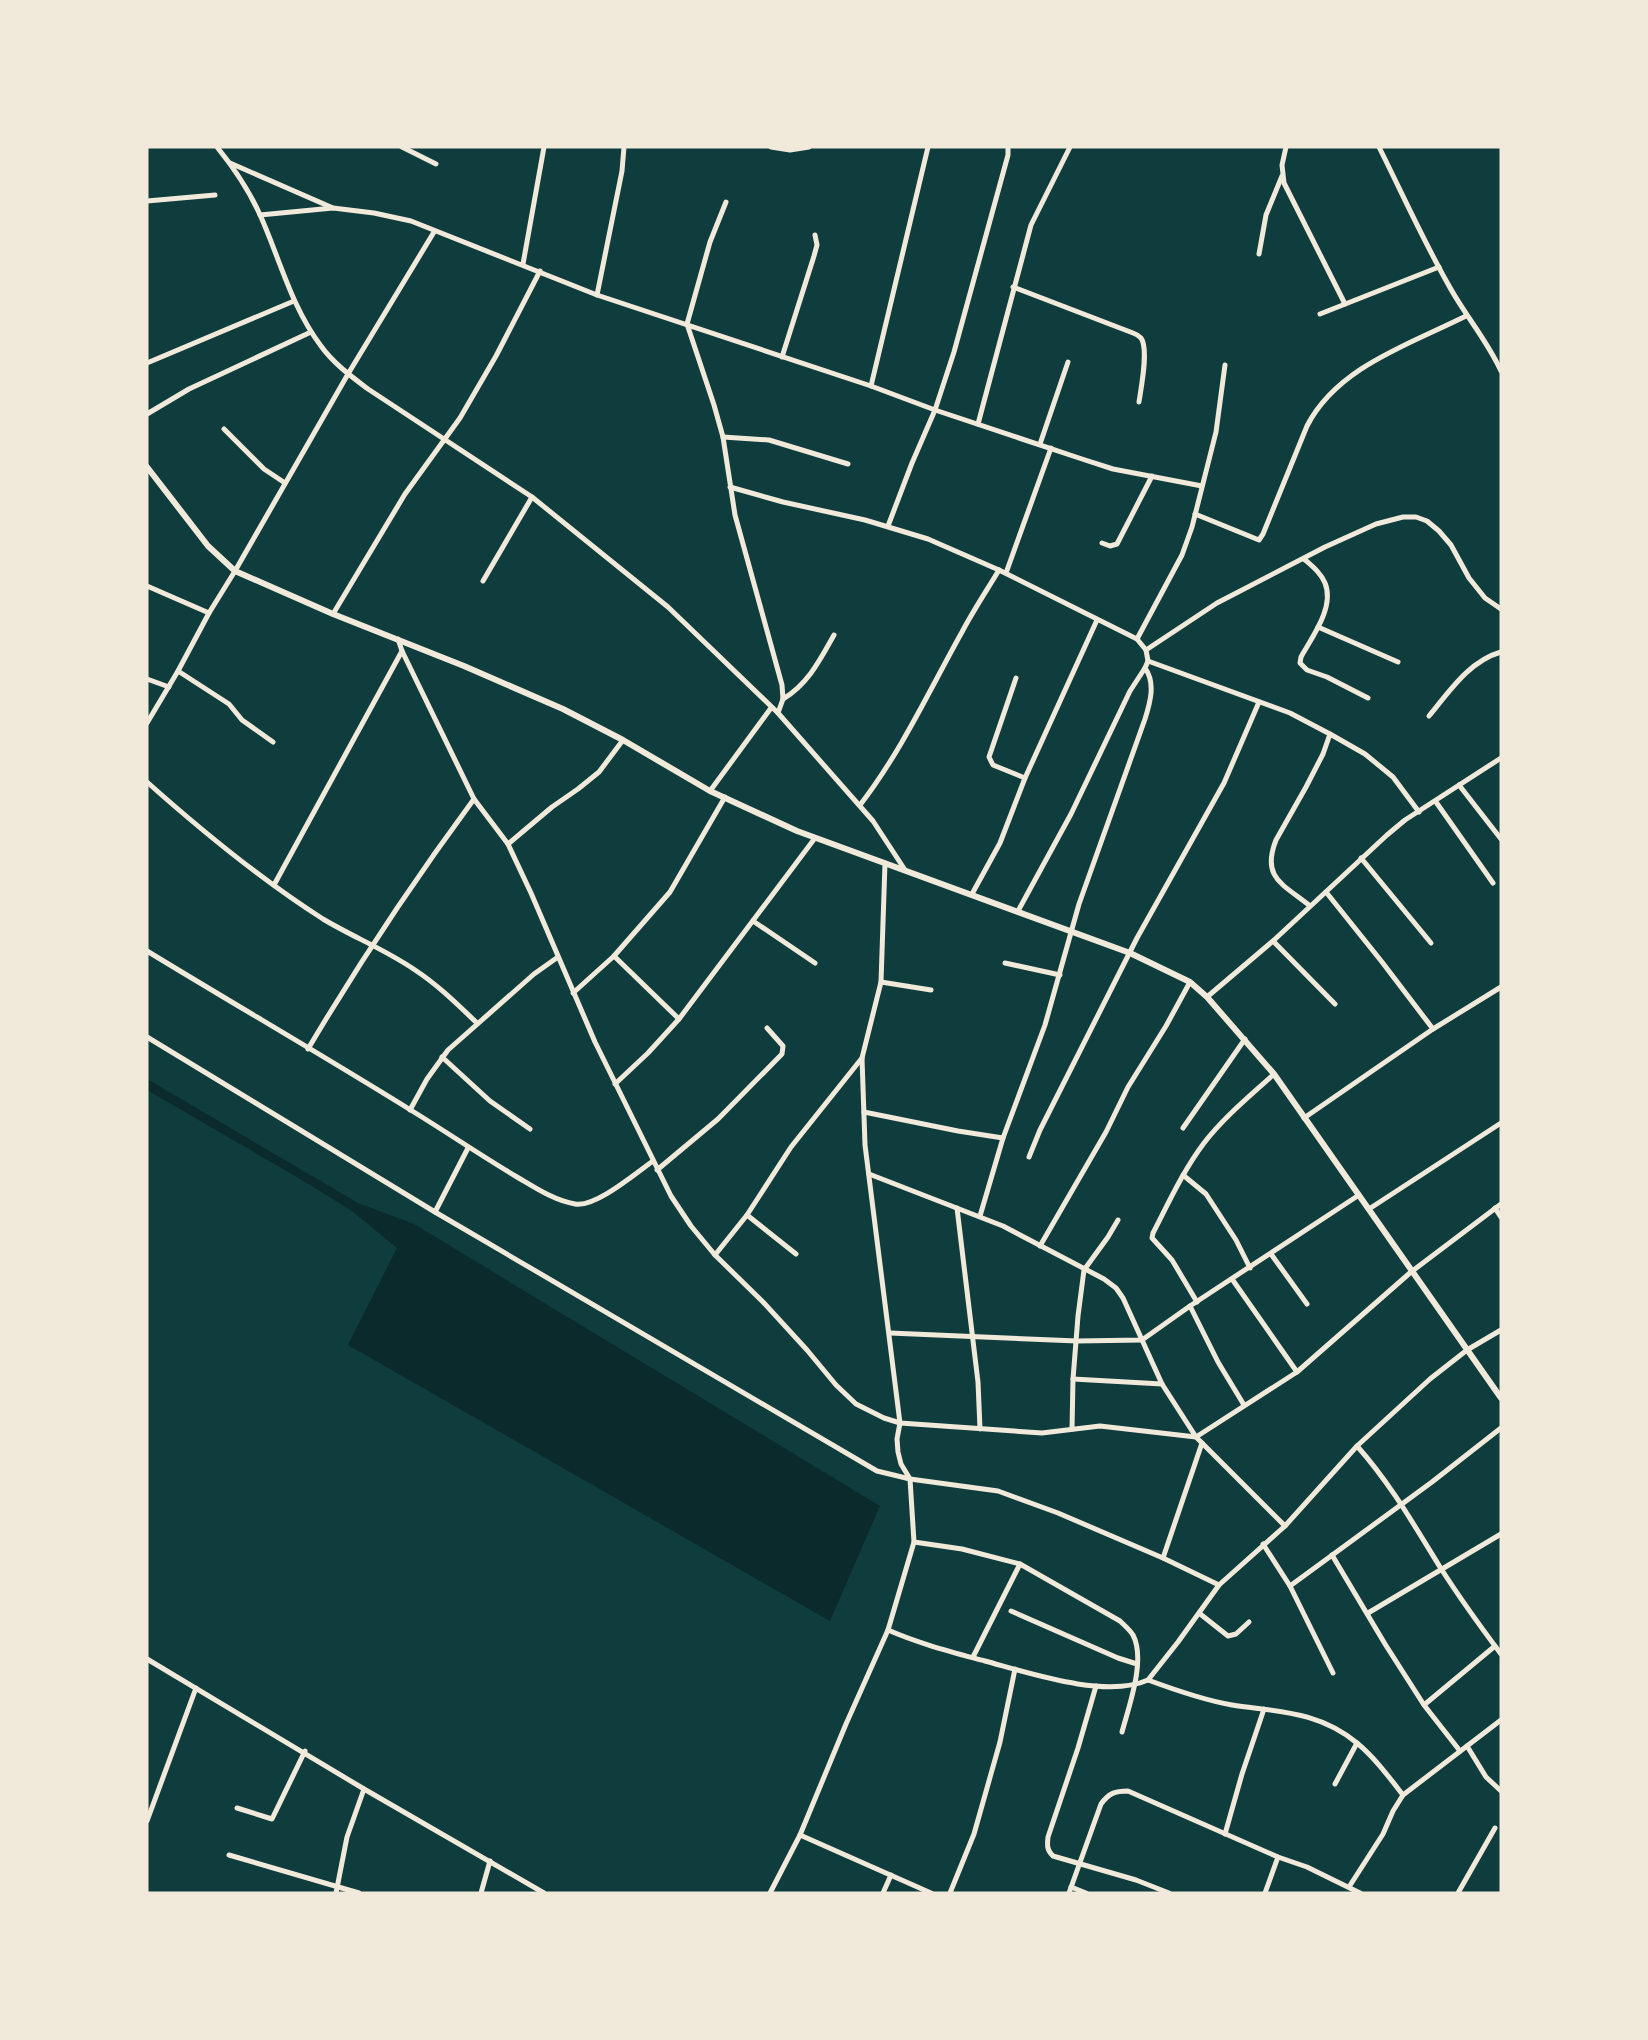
<svg xmlns="http://www.w3.org/2000/svg" width="1648" height="2040" font-family="'Fira Sans',sans-serif">
  <rect width="100%" height="100%" fill="#0f3d3e"/>
  <path fill="#0a2a2b" d="M147 1079 358 1203 414 1224 880 1506 830 1621 348 1345 397 1248 352 1211 302 1180 147 1090Z"/>
  <g fill="none" stroke-linecap="round" stroke-linejoin="round">
    <g stroke="#f1e9da" stroke-width="5">
      <path d="M217 147C234 168 250 192 261 217 280 260 292 308 321 346 333 363 352 377 368 389L532 497 668 607 778 713 873 821 905 870"/>
      <path d="M402 147 436 164"/>
      <path d="M771 147 790 150 809 147"/>
      <path d="M1286 147 1282 165 1284 183 1345 304"/>
      <path d="M1379 147C1402 193 1423 240 1448 284 1464 314 1487 340 1501 371"/>
      <path d="M230 163 333 208 374 213 411 221 597 295 871 386 935 410 1082 459 1113 469 1202 486"/>
      <path d="M147 201 215 195"/>
      <path d="M726 202 710 242 687 324 714 405 723 437 735 515 782 685 783 699 778 713"/>
      <path d="M260 215 333 208"/>
      <path d="M1259 254 1266 215 1282 176"/>
      <path d="M523 264 544 147"/>
      <path d="M1013 287 1133 333C1136 334 1139 336 1141 338 1149 349 1141 388 1139 402"/>
      <path d="M597 295 622 171 624 147"/>
      <path d="M1320 314 1439 267"/>
      <path d="M782 357 814 256 817 245 815 235"/>
      <path d="M147 363 294 301"/>
      <path d="M871 386 928 147"/>
      <path d="M147 414 189 389 311 332"/>
      <path d="M978 424 1031 225 1070 147"/>
      <path d="M224 429 264 469 285 483"/>
      <path d="M723 437 769 440 848 464"/>
      <path d="M1040 444 1068 362"/>
      <path d="M730 487 783 502 865 520 928 539 999 570 1137 639 1146 650 1148 661 1145 668 1130 691 1071 814 1018 911"/>
      <path d="M1195 514 1259 540 1263 534 1307 426C1337 367 1410 344 1466 316"/>
      <path d="M888 526 912 463 935 410 954 352 1008 155V147"/>
      <path d="M1102 543 1110 546 1117 544 1152 476"/>
      <path d="M1304 559C1312 566 1321 573 1325 583 1335 607 1312 637 1301 657L1300 663 1307 670 1327 677 1368 698"/>
      <path d="M1006 573 1051 448"/>
      <path d="M483 581 532 497"/>
      <path d="M147 586 209 613"/>
      <path d="M333 614 405 494 460 418 496 356 540 271"/>
      <path d="M1318 627 1398 662"/>
      <path d="M398 639 402 651 474 799 508 844 531 893 595 1042 671 1196 691 1226 715 1255 763 1302 807 1350 836 1385 856 1404 884 1418 900 1423 1042 1433 1100 1426 1196 1437 1297 1372 1411 1272 1501 1204"/>
      <path d="M1137 639 1182 555 1192 527 1216 432 1225 365"/>
      <path d="M1146 650 1217 603 1325 547 1376 524 1403 517H1416L1427 521 1439 531 1451 545 1469 578 1485 598 1501 609"/>
      <path d="M1148 661 1290 713 1330 734 1365 754 1393 777 1419 812"/>
      <path d="M178 671 229 704 242 720 273 742"/>
      <path d="M1016 678 989 757 993 765 1025 778"/>
      <path d="M147 679 169 687"/>
      <path d="M783 699C808 684 820 660 834 635"/>
      <path d="M1429 716C1449 692 1469 661 1501 652"/>
      <path d="M147 723 178 671 209 613 235 571 348 374 434 232"/>
      <path d="M147 782C202 831 260 879 323 919 353 937 386 950 415 970 438 985 458 1005 477 1023"/>
      <path d="M1459 785 1501 839"/>
      <path d="M710 791 771 708"/>
      <path d="M1436 802 1493 883"/>
      <path d="M860 805C901 752 929 691 962 632 973 611 987 590 999 570"/>
      <path d="M508 844 552 807 578 789 599 772 623 740"/>
      <path d="M1361 858 1431 943"/>
      <path d="M274 885 402 651"/>
      <path d="M1326 892 1382 962 1433 1029"/>
      <path d="M972 894 1000 843 1025 778 1097 620"/>
      <path d="M1310 906C1283 884 1261 878 1276 840L1306 787 1323 754 1330 734"/>
      <path d="M753 921 815 963"/>
      <path d="M1273 941 1335 1004"/>
      <path d="M147 951C234 1004 322 1055 409 1109 445 1131 480 1155 517 1177 534 1187 555 1201 575 1204 595 1208 636 1173 653 1161"/>
      <path d="M614 956 679 1019"/>
      <path d="M1005 963 1060 975"/>
      <path d="M881 982 931 990"/>
      <path d="M573 993 614 956 670 892 725 797"/>
      <path d="M1207 997 1273 941 1387 835 1405 820 1501 758"/>
      <path d="M147 1037 435 1212 877 1471 910 1479 998 1491 1058 1513 1163 1558 1219 1585"/>
      <path d="M308 1049C359 963 415 879 474 799"/>
      <path d="M442 1057 490 1101 530 1129"/>
      <path d="M615 1084 648 1053 679 1019 815 838"/>
      <path d="M410 1110 427 1079 448 1050 534 974 558 957"/>
      <path d="M864 1112 958 1131 1003 1138"/>
      <path d="M1304 1118 1433 1029 1501 987"/>
      <path d="M1183 1128 1245 1039"/>
      <path d="M1029 1157 1040 1130 1137 938 1224 783 1259 702"/>
      <path d="M657 1170 718 1119 782 1054 783 1046 767 1028"/>
      <path d="M869 1174 1003 1226 1104 1279 1116 1288 1123 1298 1162 1384 1196 1437 1285 1526"/>
      <path d="M1183 1175 1206 1194 1236 1240 1250 1268"/>
      <path d="M957 1208 978 1382 980 1429"/>
      <path d="M1495 1208 1501 1217"/>
      <path d="M1369 1209 1501 1123"/>
      <path d="M435 1212 468 1148"/>
      <path d="M747 1215 796 1254"/>
      <path d="M980 1216 1003 1138 1045 1025 1079 904 1145 719C1150 703 1156 683 1145 668"/>
      <path d="M1040 1246 1106 1132 1128 1087 1166 1026 1190 982"/>
      <path d="M1271 1254 1307 1304"/>
      <path d="M715 1255 747 1215 791 1147 862 1058"/>
      <path d="M1232 1279 1297 1372"/>
      <path d="M1197 1302 1172 1260 1152 1238 1153 1233C1169 1202 1183 1171 1204 1143 1224 1117 1250 1096 1274 1074"/>
      <path d="M1190 1306 1218 1362 1244 1405"/>
      <path d="M890 1333 1077 1341 1142 1340 1190 1306 1359 1195"/>
      <path d="M1073 1379 1162 1384"/>
      <path d="M1072 1429 1073 1379 1078 1316 1084 1270 1108 1237 1118 1220"/>
      <path d="M1357 1446C1390 1483 1414 1525 1440 1567 1459 1597 1480 1626 1501 1654"/>
      <path d="M914 1542 962 1549 1020 1564 1120 1621C1124 1625 1130 1630 1133 1635 1146 1660 1129 1706 1122 1732"/>
      <path d="M1263 1544 1290 1586 1333 1673"/>
      <path d="M1332 1555 1385 1644 1424 1705 1460 1751"/>
      <path d="M1163 1558 1202 1443"/>
      <path d="M1290 1586 1432 1482 1501 1428"/>
      <path d="M1011 1611 1118 1658 1137 1664"/>
      <path d="M1199 1613 1228 1636 1236 1634 1249 1622"/>
      <path d="M1368 1613 1501 1534"/>
      <path d="M888 1630C920 1644 952 1652 985 1661 1029 1673 1106 1699 1148 1680 1175 1690 1203 1700 1232 1705 1278 1712 1318 1711 1357 1743 1375 1758 1389 1777 1403 1795L1393 1811 1383 1834 1349 1887"/>
      <path d="M973 1657 1020 1564"/>
      <path d="M147 1659 364 1789 544 1893"/>
      <path d="M1148 1680 1178 1642 1219 1585 1285 1526 1357 1446 1430 1379 1467 1350 1501 1330"/>
      <path d="M1096 1686 1078 1748 1048 1837C1047 1846 1047 1850 1053 1856L1136 1880 1169 1893"/>
      <path d="M1424 1705 1495 1646"/>
      <path d="M1467 1746 1486 1777 1501 1791"/>
      <path d="M1335 1784 1357 1743"/>
      <path d="M1403 1795 1501 1720"/>
      <path d="M237 1808 272 1819 305 1751"/>
      <path d="M147 1821 196 1688"/>
      <path d="M1225 1834 1242 1774 1264 1709"/>
      <path d="M800 1835 931 1893"/>
      <path d="M229 1855 359 1893"/>
      <path d="M1071 1887 1086 1893"/>
      <path d="M336 1893 347 1837 364 1789"/>
      <path d="M481 1893 490 1861"/>
      <path d="M770 1893 800 1835 846 1724 888 1630 914 1542 910 1479 901 1464 898 1452 897 1439 900 1423 865 1145 862 1058 881 982 885 863"/>
      <path d="M883 1893 891 1875"/>
      <path d="M950 1893 974 1834 1000 1742 1015 1669"/>
      <path d="M1069 1893 1101 1804C1109 1793 1115 1791 1128 1791L1278 1857 1307 1867 1360 1893"/>
      <path d="M1265 1893 1278 1857"/>
      <path d="M1458 1893 1495 1828"/>
    </g>
    <path stroke="#f1e9da" stroke-width="6" d="M147 467 208 546 235 571 333 614 464 666 563 709 623 740 710 791 797 831 1130 953 1190 982 1207 997 1274 1074 1501 1398"/>
  </g>
  <rect width="1648" height="2040" fill="none" stroke="#f1e9da" stroke-width="297"/>
</svg>
